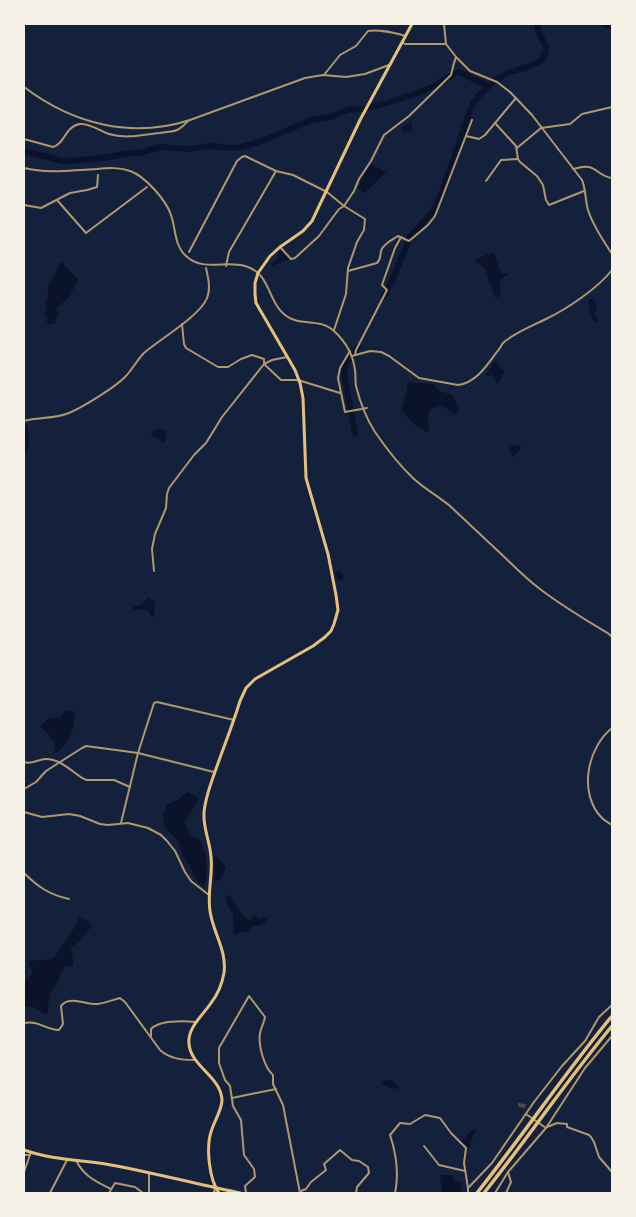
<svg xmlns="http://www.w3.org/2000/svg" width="636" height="1217" font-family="'IBM Plex Sans',sans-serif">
  <rect width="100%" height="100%" fill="#14213d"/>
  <g fill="#0b132b">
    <path d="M410 123H412V131L404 132 402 127Z"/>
    <path d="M371 164 386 172 365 193 358 189 361 180Z"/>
    <path d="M279 251 282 252 289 260 271 266 272 263 277 259Z"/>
    <path d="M493 252C498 258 497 266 501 273L508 274 501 279 499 284 501 294 499 297H495L485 269 474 260Z"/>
    <path d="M60 261H63L64 265 78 279 70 296 56 309 59 315 55 319 56 323 49 325 47 322 46 315 44 313 47 309 45 303 47 301 49 283 57 272 56 270 59 266Z"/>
    <path d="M590 299H594C597 306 598 309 595 315L598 319 596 322 593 321 590 313 588 300Z"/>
    <path d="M495 361 504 372 499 383H496L495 378 491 375 488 377 486 374Z"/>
    <path d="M407 382 434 384 439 391 453 395 459 411 455 415C450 412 446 407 441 405L430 409 428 417 429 432C418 431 408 417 401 410L407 391Z"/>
    <path d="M27 425C29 436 32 445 24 454V426Z"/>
    <path d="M160 429 166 431 165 434 167 436 165 442 164 443 151 435 154 430Z"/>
    <path d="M508 446V445L521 446 519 451 513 457Z"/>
    <path d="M335 571 341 572 343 575V579L340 581 337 580Z"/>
    <path d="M148 597 157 603 155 604 154 617 151 616 147 610 132 609 133 607C140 606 145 603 148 597Z"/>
    <path d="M66 710 75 712C74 728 70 748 53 754L55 748V742L51 740C49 733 46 731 40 727 46 719 50 717 60 718Z"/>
    <path d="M187 792 199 798 185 822 190 835 200 840C208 857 208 869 205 887L195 879 192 870 182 855 178 841 164 826 163 816 167 805 178 800Z"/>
    <path d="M214 854 226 867 222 878 214 882Z"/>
    <path d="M226 894C236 900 238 913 249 920L254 915 260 919H262L263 917 267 918V922L258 926 255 925 249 930V933L246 932 243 933V932H240L237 935 233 933C234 927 233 921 233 916 231 908 224 903 226 894Z"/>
    <path d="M80 916 92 925 83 938 71 948C71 953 75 962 73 966H66L62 971 57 984 50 994 47 1015 33 1007 27 1006 24 1009V982L33 973 28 961 53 959 74 928Z"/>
    <path d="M388 1080C393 1080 395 1082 397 1086L399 1087 397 1089 390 1088 381 1083 383 1081H385Z"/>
    <path d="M474 1129 476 1130C474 1136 469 1140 471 1148H469L461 1141 466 1138 467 1135Z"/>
    <path d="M440 1175H453V1180L462 1183 460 1193H442Z"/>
  </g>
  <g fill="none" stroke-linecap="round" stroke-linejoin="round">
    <g stroke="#0b132b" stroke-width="6">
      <path d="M604 24 612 27"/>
      <path d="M24 151 63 161 96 159 132 153H139L161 147 188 149 210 146 230 148 241 147 259 142 309 121 334 116 349 109C363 113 418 93 432 87 441 82 450 75 459 72L488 86"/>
      <path d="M384 296 391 283 410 237 433 211 442 192 472 105C480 92 491 83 504 75 516 68 545 68 546 50 547 43 536 34 537 24"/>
      <path d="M355 434 344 373 346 363 358 347"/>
    </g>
  </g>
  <path fill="#48494c" d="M518 1103 526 1104 525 1108 518 1107Z"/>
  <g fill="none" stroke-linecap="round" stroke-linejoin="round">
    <g stroke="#b1986c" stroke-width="2">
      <path d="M444 24 446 44 456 57 470 71 497 82 510 92 532 115 582 180C586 189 585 200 588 210 593 226 603 240 612 254"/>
      <path d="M402 42 405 44H446"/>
      <path d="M324 75 340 55 356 46 368 31C380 29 394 33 406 36"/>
      <path d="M24 87C73 124 131 139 190 120L305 78 323 75 346 77 365 74 389 65"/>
      <path d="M495 123 516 146 518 159 520 162 537 176 543 185 546 200 549 205 584 191"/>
      <path d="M466 136 479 139 485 135 516 98"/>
      <path d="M24 139 53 147C65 144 65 126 80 124 90 123 100 131 109 134 125 139 142 135 159 133 164 132 172 132 177 130 182 128 185 124 189 120"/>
      <path d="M517 148 541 128 570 124 582 114 612 107"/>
      <path d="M24 168C48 174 73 170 97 169 108 168 119 167 130 171 145 176 166 200 171 215 176 229 174 245 186 256 203 272 225 260 245 266 271 273 267 301 285 315 299 327 319 317 334 331 346 342 353 354 355 370 356 375 355 381 356 386 360 402 366 418 375 432 386 448 399 465 414 479 425 489 438 496 450 506 466 521 482 536 498 551 512 564 525 578 540 589 562 606 586 620 609 634L612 637"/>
      <path d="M573 169C578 168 584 166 589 167 596 168 601 177 612 178"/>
      <path d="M486 181 501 160 518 159"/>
      <path d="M57 200 86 233 147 187"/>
      <path d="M24 205 41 208 70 193 87 190 97 187 98 175"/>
      <path d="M280 247 291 259 295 258 319 236 339 209 344 206 365 219 364 230 357 242 348 268 346 294 334 330"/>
      <path d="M189 252 237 161 242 157 245 156 276 171 293 175 327 192 344 206 354 191 359 179 371 161 384 135 409 116 451 75 454 63 456 57"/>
      <path d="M226 266 229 252 276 171"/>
      <path d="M348 271 377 263C381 259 380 256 381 251 383 244 392 240 398 236L409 241 428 225 435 216 472 120"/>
      <path d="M182 324 184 344 186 348 218 367H228L241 359 252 355 264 359V364L281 380H298L340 393"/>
      <path d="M350 351 340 368 338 378 345 412 367 408"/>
      <path d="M355 355 356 350 387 290 382 285 395 248 401 237"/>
      <path d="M352 356 370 351 381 352 389 356 419 378 458 385C475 383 486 367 496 353 499 350 501 346 503 343 515 332 532 326 546 319 567 309 598 288 612 270"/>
      <path d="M24 421C38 417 55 419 69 413 83 407 114 388 125 377 132 370 137 360 144 353 160 339 200 316 207 298 211 288 208 277 206 268"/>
      <path d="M154 571 152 549 155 534 166 508 167 494 169 488 194 455 206 443 222 417 264 364 272 360 287 357"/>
      <path d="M612 728C587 748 578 794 602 818 605 821 609 823 612 825"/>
      <path d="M24 762C32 765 38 759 46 759 61 759 72 772 84 779L87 780H114L130 787"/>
      <path d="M24 789 36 782 46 771 82 748 86 746 138 753 214 772"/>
      <path d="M24 812 42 817 69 814 80 816 100 824 108 825 128 823 148 828 161 835 167 841 175 851 185 872 191 881 209 895"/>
      <path d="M121 823 138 753 154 703 157 702 234 720"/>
      <path d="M24 873C38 887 50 895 69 899"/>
      <path d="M24 1023C38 1020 46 1030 59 1030L63 1024 61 1006C70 995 86 1005 98 1004 105 1003 113 1000 120 998L125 1002 160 1050C170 1059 182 1060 195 1060"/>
      <path d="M151 1036V1029C160 1020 184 1021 196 1022"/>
      <path d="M232 1098 276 1089"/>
      <path d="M526 1114 546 1128"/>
      <path d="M547 1127 557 1123 567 1124V1127L589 1135 591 1137 594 1142 599 1157 612 1172"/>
      <path d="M424 1146 439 1165 465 1171"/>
      <path d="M24 1155H29"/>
      <path d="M76 1160C83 1176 97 1182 111 1189"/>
      <path d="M24 1172 31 1152"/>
      <path d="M149 1173V1193"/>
      <path d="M301 1191 306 1189 311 1182 326 1170 324 1164 340 1150 352 1160 359 1161 368 1167 369 1173 357 1187 356 1193"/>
      <path d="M50 1193 67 1160"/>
      <path d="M109 1193 115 1183 135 1187 143 1193"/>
      <path d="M246 1193 245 1186 255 1177 254 1169 244 1155 241 1120 233 1106 230 1086 225 1080 219 1063V1048L249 996 265 1017C264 1023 261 1028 260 1033 258 1045 264 1067 273 1075V1084L283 1105 300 1193"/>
      <path d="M395 1193C399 1174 396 1153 390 1135L400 1123 410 1124 425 1115 440 1118 451 1133 466 1148 464 1163 468 1188"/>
      <path d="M468 1193V1188L492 1163 534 1102 562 1066 585 1041 599 1017 612 1005"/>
      <path d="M495 1193 508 1172 546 1128 585 1068 612 1036"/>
      <path d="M506 1193 511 1182 508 1172"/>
    </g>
    <path stroke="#b1986c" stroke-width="2.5" d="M214 1193 215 1188"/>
    <path stroke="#e5c07b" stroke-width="3" d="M219 1193C209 1179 206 1148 211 1132 214 1121 221 1112 222 1101 222 1077 191 1067 189 1044 187 1028 203 1015 211 1003 218 994 222 984 224 973 227 950 213 933 210 911 207 893 213 875 211 857 210 842 203 828 204 813 205 798 211 783 216 769 224 746 233 724 240 701L246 688 255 679 313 646 325 637 331 631 334 624 338 610 336 595 328 554 306 478 303 398 300 383 295 370 256 303 255 294V283L258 273 270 256 280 247 303 231 312 221 360 120 412 24"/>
    <path stroke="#e5c07b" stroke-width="3" d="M24 1150C52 1160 82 1160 111 1165 154 1173 197 1184 240 1193"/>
    <g stroke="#e5c07b" stroke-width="3.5">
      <path d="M477 1193C523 1135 565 1073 612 1016"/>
      <path d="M484 1193C528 1138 567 1080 612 1026"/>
    </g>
  </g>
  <rect width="636" height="1217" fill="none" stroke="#f6f1e7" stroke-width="50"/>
</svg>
